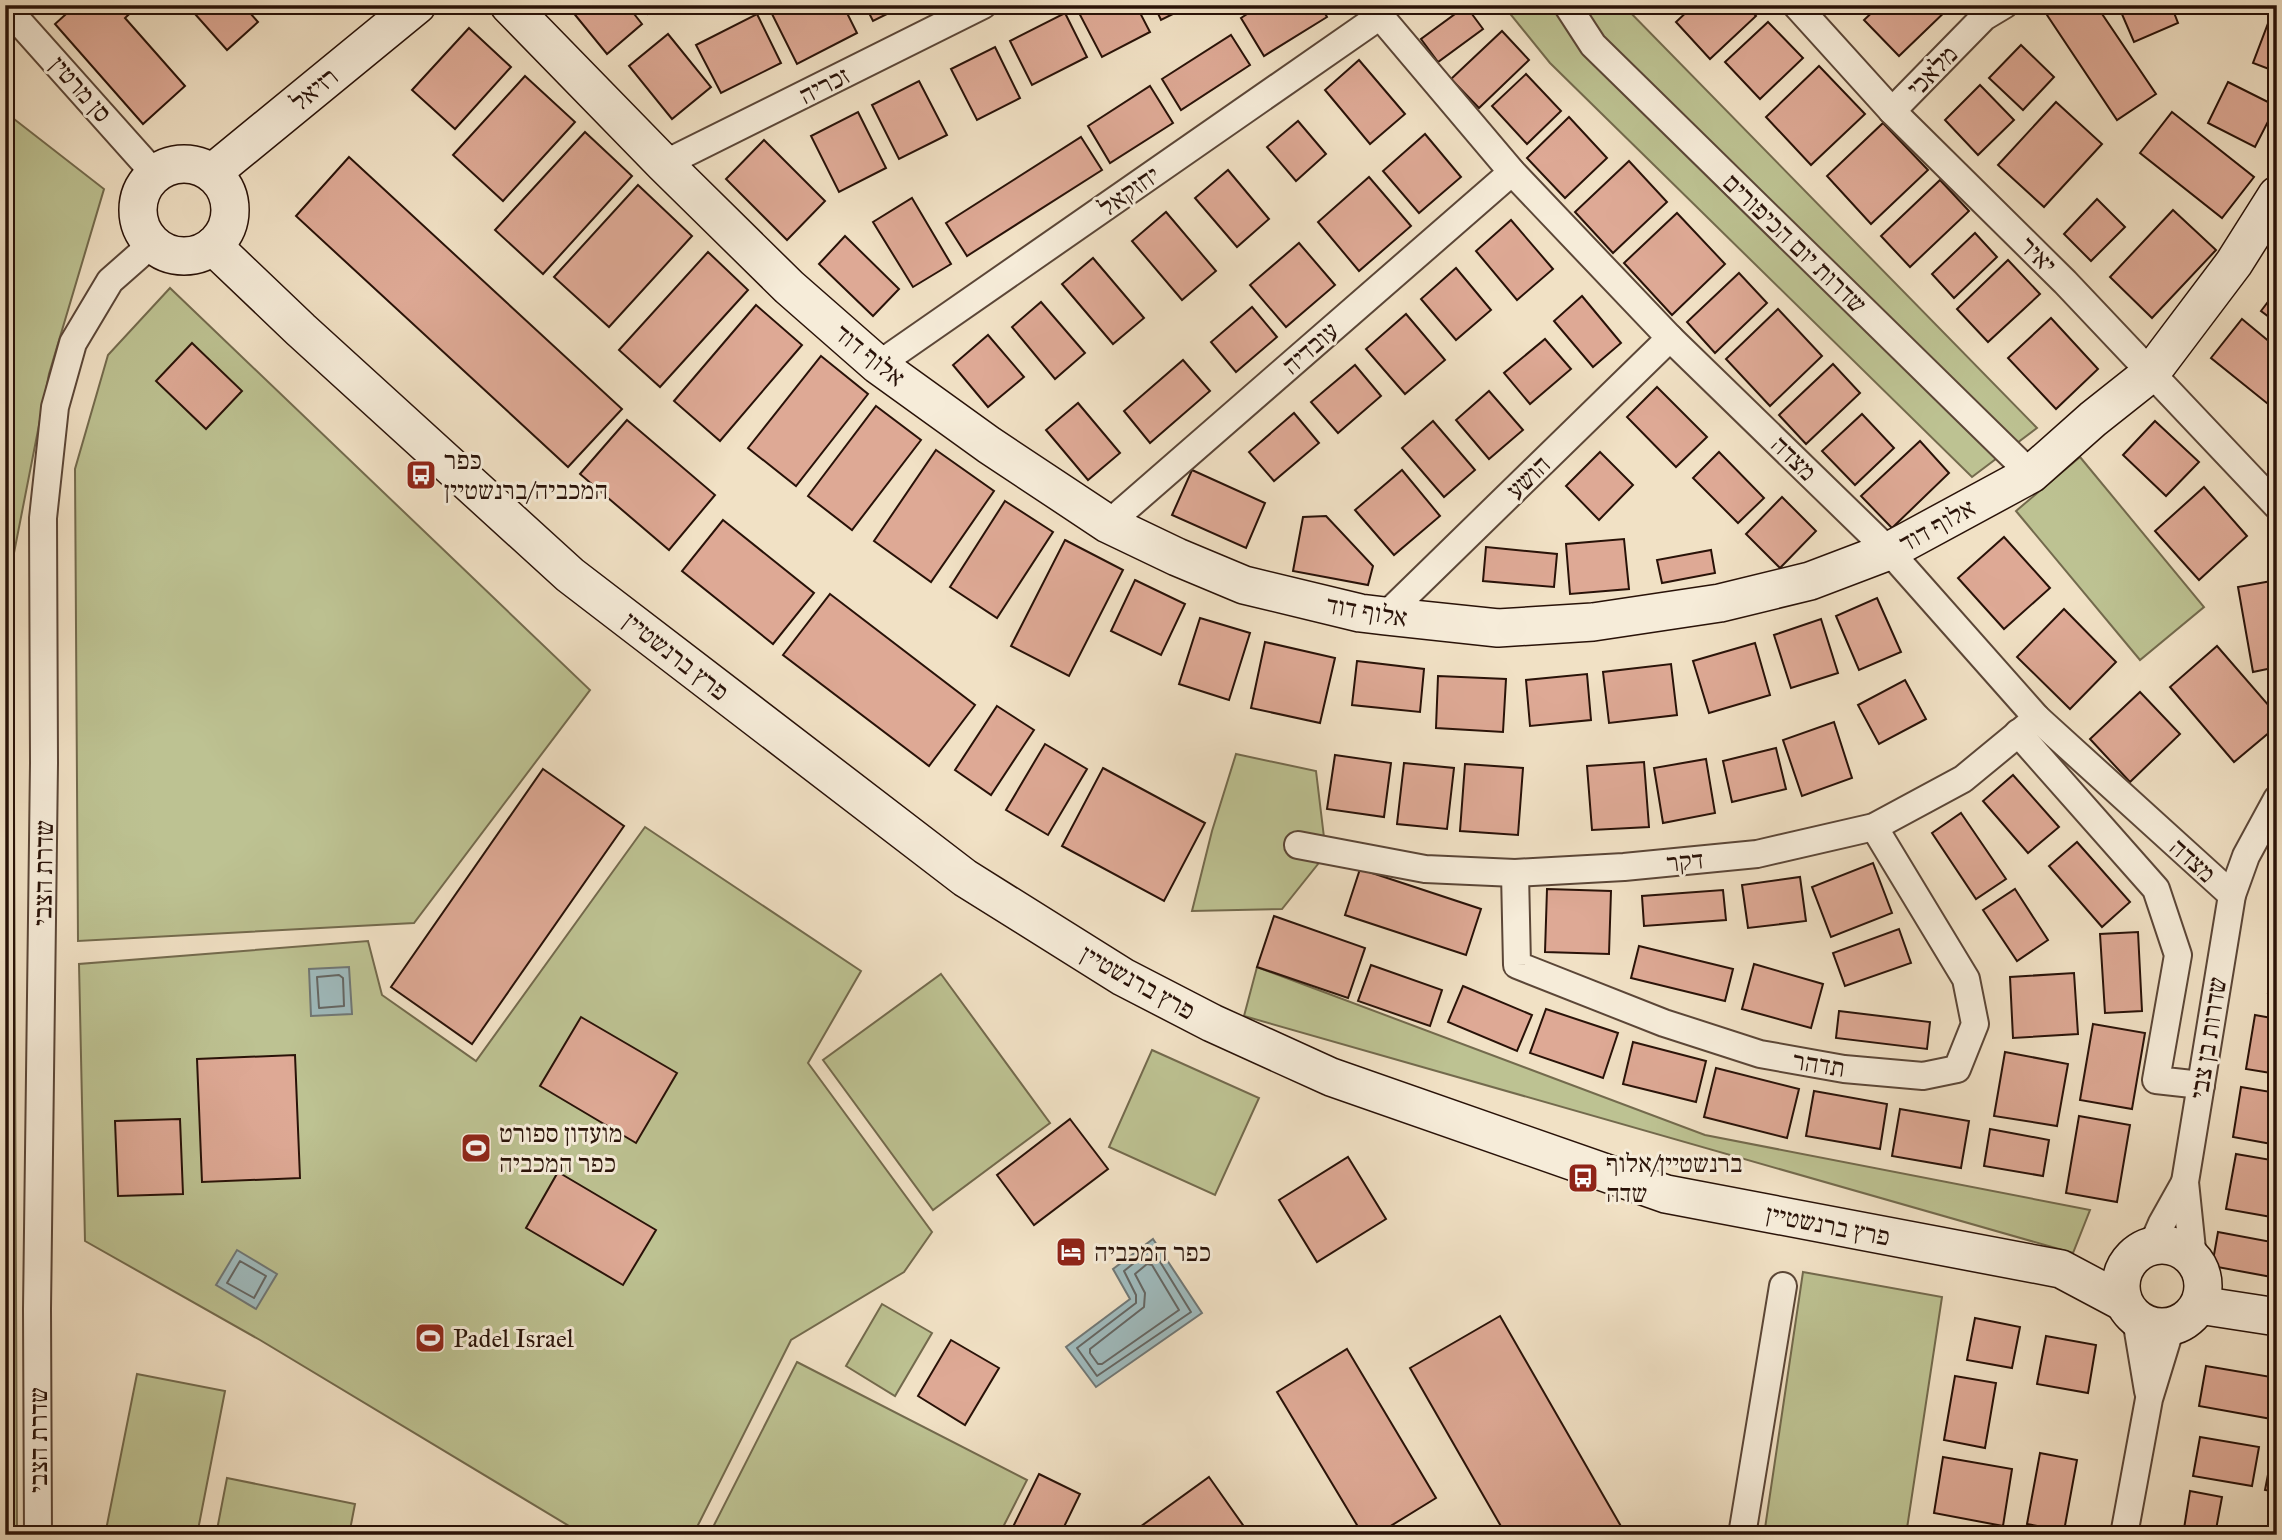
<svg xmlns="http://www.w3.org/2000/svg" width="2282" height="1540" font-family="'IM FELL Great Primer','Frank Ruhl Libre',serif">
  <rect width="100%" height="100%" fill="#f1e1c5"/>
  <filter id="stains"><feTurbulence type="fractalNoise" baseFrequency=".00286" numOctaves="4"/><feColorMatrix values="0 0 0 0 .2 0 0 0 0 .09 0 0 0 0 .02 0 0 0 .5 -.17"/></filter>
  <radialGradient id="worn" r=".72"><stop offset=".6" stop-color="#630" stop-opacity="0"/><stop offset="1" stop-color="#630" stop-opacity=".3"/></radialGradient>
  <g fill="#bdc292" stroke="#736a4d" stroke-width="2">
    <path d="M1503 5H1623L2037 428 1972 477 1550 63Z"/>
    <path d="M5 112 104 189 49 374 13 558 17 1535H5Z"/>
    <path d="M170 288 590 690 414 923 78 941 75 469 108 355Z"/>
    <path d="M2080 457 2204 607 2140 660 2016 511Z"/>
    <path d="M1236 754 1316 771 1326 854 1282 909 1192 911 1212 831Z"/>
    <path d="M645 827 861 971 808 1063 932 1232 904 1272 791 1340 693 1535H584L260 1340 85 1241 79 964 368 941 382 995 476 1061Z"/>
    <path d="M1257 967 1705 1135 2090 1210 2073 1253 1244 1016Z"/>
    <path d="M941 974 1050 1123 933 1210 823 1060Z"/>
    <path d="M1152 1050 1259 1098 1215 1195 1109 1147Z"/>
    <path d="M1803 1272 1942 1297 1906 1535H1764Z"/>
    <path d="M882 1304 932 1333 895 1396 846 1366Z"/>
    <path d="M797 1362 1027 1480 999 1535H709Z"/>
    <path d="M137 1374 225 1391 197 1535H105Z"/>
    <path d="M227 1478 355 1504 349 1535H216Z"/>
  </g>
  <g fill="#9fbbbe" stroke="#707775" stroke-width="2">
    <path d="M349 967 352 1014 311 1016 309 969Z"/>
    <path d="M1153 1239 1202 1313 1096 1387 1066 1347 1130 1299 1113 1269Z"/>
    <path d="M237 1250 277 1274 256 1309 216 1285Z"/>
  </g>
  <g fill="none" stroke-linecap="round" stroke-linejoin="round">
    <g stroke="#646663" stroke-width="2">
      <path d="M339 975 343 978 344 1006 319 1008 317 977Z"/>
      <path d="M1149 1251 1154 1252 1191 1312 1097 1376 1077 1348 1136 1303V1295L1124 1271Z"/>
      <path d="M240 1261 266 1276 254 1298 227 1283Z"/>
      <path d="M1147 1264 1152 1265 1179 1310 1102 1364H1098L1090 1353V1349L1144 1307 1145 1293 1135 1274Z"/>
    </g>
  </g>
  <g fill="#dea995" stroke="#291208" stroke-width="2">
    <path d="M76 5H139L125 18 185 86 143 124 55 24Z"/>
    <path d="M187 5H243L258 22 227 50Z"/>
    <path d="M567 5H627L642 24 607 54Z"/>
    <path d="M643 5H665L648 14Z"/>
    <path d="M780 5H843L857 33 797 64 770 10Z"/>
    <path d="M865 5H905L873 21Z"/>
    <path d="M1090 5H1136L1150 32 1102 57 1078 11Z"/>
    <path d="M1154 5H1191L1161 20Z"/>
    <path d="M1261 5H1320L1327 17 1264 56 1241 18Z"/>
    <path d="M1694 5H1746L1756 16 1710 59 1676 22Z"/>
    <path d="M1880 5H1952L1899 56 1864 20Z"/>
    <path d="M2061 5H2096L2156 94 2117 120 2047 15Z"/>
    <path d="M2118 5H2171L2178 23 2134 42Z"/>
    <path d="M2275 5H2277V72L2253 63Z"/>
    <path d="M1466 6 1483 29 1438 62 1421 39Z"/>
    <path d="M1065 13 1087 57 1032 85 1010 41Z"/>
    <path d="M757 14 781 63 721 93 696 45Z"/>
    <path d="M1768 22 1803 58 1760 99 1725 62Z"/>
    <path d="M469 28 511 67 455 129 412 90Z"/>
    <path d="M1502 31 1529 60 1479 108 1451 79Z"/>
    <path d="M668 34 711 87 672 119 629 66Z"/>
    <path d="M1231 35 1250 65 1181 110 1162 79Z"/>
    <path d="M2021 45 2054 77 2023 110 1989 78Z"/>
    <path d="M995 47 1020 98 977 120 951 69Z"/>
    <path d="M1359 60 1405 114 1370 144 1325 90Z"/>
    <path d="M1819 66 1865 114 1811 165 1766 117Z"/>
    <path d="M1526 74 1561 111 1527 144 1492 106Z"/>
    <path d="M525 76 575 122 503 201 453 155Z"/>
    <path d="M919 81 947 135 899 159 872 105Z"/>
    <path d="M2228 82 2276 106 2255 147 2208 123Z"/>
    <path d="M1980 85 2014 120 1978 155 1945 120Z"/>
    <path d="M1150 86 1173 123 1110 163 1088 126Z"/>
    <path d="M2056 102 2102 144 2044 207 1998 165Z"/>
    <path d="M858 112 886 168 839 192 811 136Z"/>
    <path d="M2172 112 2254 177 2222 218 2140 153Z"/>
    <path d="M1569 117 1607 158 1565 198 1527 158Z"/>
    <path d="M1298 121 1326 154 1296 181 1267 147Z"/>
    <path d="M1883 123 1928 170 1871 224 1827 176Z"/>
    <path d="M585 132 632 176 543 274 495 230Z"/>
    <path d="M1425 134 1461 177 1419 213 1383 171Z"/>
    <path d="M1081 137 1102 170 967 256 946 223Z"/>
    <path d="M764 140 825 201 787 240 726 179Z"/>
    <path d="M349 157 622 409 568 467 296 216Z"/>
    <path d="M1629 161 1667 202 1613 253 1575 212Z"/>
    <path d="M1228 170 1269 219 1237 247 1195 198Z"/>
    <path d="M1369 177 1411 226 1359 271 1318 222Z"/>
    <path d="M1940 180 1969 211 1910 267 1881 236Z"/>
    <path d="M638 185 692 236 609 327 554 277Z"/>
    <path d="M912 198 951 264 913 287 873 222Z"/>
    <path d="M2097 199 2125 227 2091 261 2064 234Z"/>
    <path d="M2173 210 2216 250 2152 318 2110 277Z"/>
    <path d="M1166 212 1216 271 1182 300 1132 241Z"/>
    <path d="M1677 213 1725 264 1672 315 1624 263Z"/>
    <path d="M1511 220 1553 269 1517 300 1476 251Z"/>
    <path d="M1975 233 1997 257 1954 298 1932 274Z"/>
    <path d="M845 236 899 289 873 316 819 264Z"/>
    <path d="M1299 243 1335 285 1286 327 1250 285Z"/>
    <path d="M708 252 748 290 660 387 619 350Z"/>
    <path d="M1093 258 1144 318 1113 344 1062 284Z"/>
    <path d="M2008 260 2040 294 1988 342 1957 309Z"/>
    <path d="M1456 268 1491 310 1456 340 1421 299Z"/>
    <path d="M1739 273 1767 303 1715 353 1687 322Z"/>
    <path d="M2277 290V323L2261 311Z"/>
    <path d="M1582 296 1621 343 1593 367 1554 321Z"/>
    <path d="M1041 302 1085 353 1055 379 1012 327Z"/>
    <path d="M756 305 802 345 720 441 674 401Z"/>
    <path d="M1252 307 1277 337 1236 372 1211 342Z"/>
    <path d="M1778 309 1822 356 1770 406 1726 359Z"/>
    <path d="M1406 314 1445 360 1405 394 1366 349Z"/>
    <path d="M2051 318 2098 369 2056 409 2008 358Z"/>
    <path d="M2242 319 2277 348V404L2273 408 2211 358Z"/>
    <path d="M988 335 1024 377 988 407 953 365Z"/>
    <path d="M1545 339 1571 369 1530 404 1504 373Z"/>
    <path d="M192 343 242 391 206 429 156 381Z"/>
    <path d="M821 356 868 394 796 486 748 448Z"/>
    <path d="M1183 360 1210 391 1150 443 1124 411Z"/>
    <path d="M1833 364 1860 393 1806 444 1779 415Z"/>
    <path d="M1355 365 1381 396 1338 433 1311 402Z"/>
    <path d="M1657 387 1707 437 1676 467 1627 417Z"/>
    <path d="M1489 391 1523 430 1489 459 1456 420Z"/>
    <path d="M1078 403 1120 453 1088 480 1046 430Z"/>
    <path d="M876 406 921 440 852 530 808 496Z"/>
    <path d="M1294 413 1319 443 1274 481 1249 452Z"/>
    <path d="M1862 414 1894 448 1855 485 1822 451Z"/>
    <path d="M627 420 715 495 669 550 580 474Z"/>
    <path d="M1433 421 1475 470 1444 497 1402 448Z"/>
    <path d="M2155 421 2199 462 2166 496 2123 455Z"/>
    <path d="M1920 441 1949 473 1892 528 1861 496Z"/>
    <path d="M936 450 994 491 931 582 874 541Z"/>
    <path d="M1600 452 1633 485 1599 520 1566 486Z"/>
    <path d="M1719 452 1764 498 1738 523 1693 478Z"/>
    <path d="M1192 470 1265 503 1246 548 1172 515Z"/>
    <path d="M1402 470 1440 516 1394 555 1355 510Z"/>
    <path d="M2204 487 2247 536 2199 580 2155 531Z"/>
    <path d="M1782 497 1816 531 1780 568 1746 534Z"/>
    <path d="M1005 501 1053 532 997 618 950 587Z"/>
    <path d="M1326 516 1373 566 1368 585 1293 571 1303 517Z"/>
    <path d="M723 520 814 593 773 644 682 571Z"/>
    <path d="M2004 537 2050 588 2004 629 1958 578Z"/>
    <path d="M1624 539 1629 589 1570 594 1566 544Z"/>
    <path d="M1065 540 1123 570 1069 676 1011 646Z"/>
    <path d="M1486 547 1557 554 1554 587 1483 581Z"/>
    <path d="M1711 550 1715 573 1662 583 1657 560Z"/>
    <path d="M1135 580 1185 604 1161 655 1111 631Z"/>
    <path d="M2277 580V667L2253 672 2238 587Z"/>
    <path d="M830 594 975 705 929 766 783 655Z"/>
    <path d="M1877 598 1901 652 1859 670 1836 616Z"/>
    <path d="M2064 609 2116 662 2070 709 2017 657Z"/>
    <path d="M1200 618 1250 633 1229 700 1179 684Z"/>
    <path d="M1821 619 1838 673 1791 688 1774 635Z"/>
    <path d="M1265 642 1335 658 1320 723 1251 708Z"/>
    <path d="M1755 643 1770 695 1709 713 1693 661Z"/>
    <path d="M2217 646 2277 715V726L2234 762 2170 687Z"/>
    <path d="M1357 661 1424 669 1420 712 1352 705Z"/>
    <path d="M1671 664 1677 715 1609 723 1603 672Z"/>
    <path d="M1587 674 1591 720 1530 726 1526 680Z"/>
    <path d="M1438 676 1506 679 1503 732 1436 728Z"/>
    <path d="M1905 680 1926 719 1879 744 1858 705Z"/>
    <path d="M2140 692 2180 734 2130 782 2090 739Z"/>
    <path d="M997 706 1034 730 991 795 955 770Z"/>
    <path d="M1834 722 1852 778 1802 796 1783 740Z"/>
    <path d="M1045 744 1087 769 1048 835 1006 810Z"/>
    <path d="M1776 748 1786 789 1732 802 1723 761Z"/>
    <path d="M1335 755 1391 763 1384 817 1327 809Z"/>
    <path d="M1706 759 1715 813 1663 823 1654 768Z"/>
    <path d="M1644 762 1649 827 1592 830 1587 766Z"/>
    <path d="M1404 763 1454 768 1447 829 1397 824Z"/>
    <path d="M1465 764 1523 768 1518 835 1460 831Z"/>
    <path d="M1103 768 1205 823 1164 901 1062 846Z"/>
    <path d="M543 769 624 826 472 1044 391 987Z"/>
    <path d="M2013 775 2059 827 2028 853 1983 801Z"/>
    <path d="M1961 813 2006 879 1976 899 1932 833Z"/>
    <path d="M2077 842 2130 902 2102 927 2049 866Z"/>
    <path d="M1873 863 1892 913 1831 937 1812 887Z"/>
    <path d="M1360 869 1481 909 1466 955 1345 915Z"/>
    <path d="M1800 877 1806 921 1748 928 1742 885Z"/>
    <path d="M1547 889 1611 891 1609 954 1545 952Z"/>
    <path d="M2015 889 2048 940 2017 961 1983 910Z"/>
    <path d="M1723 890 1726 920 1644 926 1642 896Z"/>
    <path d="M1274 916 1365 948 1348 998 1257 967Z"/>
    <path d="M1899 929 1911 963 1845 986 1833 953Z"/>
    <path d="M2138 932 2142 1011 2105 1013 2100 934Z"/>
    <path d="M1639 946 1733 969 1725 1001 1631 978Z"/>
    <path d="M2277 946V994L2268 993Z"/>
    <path d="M1754 964 1823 984 1811 1028 1742 1009Z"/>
    <path d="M1371 965 1442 990 1430 1026 1358 1001Z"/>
    <path d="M2074 973 2078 1034 2013 1038 2010 977Z"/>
    <path d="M1463 986 1532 1015 1517 1051 1448 1022Z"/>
    <path d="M1546 1009 1618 1033 1603 1078 1530 1053Z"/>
    <path d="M1839 1011 1930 1022 1927 1049 1836 1038Z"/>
    <path d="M2255 1015 2277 1019V1074L2246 1069Z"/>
    <path d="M581 1017 677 1073 636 1143 540 1086Z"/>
    <path d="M2093 1024 2145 1033 2132 1109 2080 1100Z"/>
    <path d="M1633 1042 1706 1061 1696 1102 1623 1084Z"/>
    <path d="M2005 1052 2068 1064 2057 1126 1994 1116Z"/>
    <path d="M295 1055 300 1178 202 1182 197 1059Z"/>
    <path d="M1716 1068 1799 1089 1787 1138 1704 1117Z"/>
    <path d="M2241 1087 2277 1093V1145L2233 1137Z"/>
    <path d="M1814 1091 1887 1104 1880 1149 1806 1136Z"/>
    <path d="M1900 1109 1969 1121 1961 1168 1892 1156Z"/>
    <path d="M2079 1116 2130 1125 2117 1202 2066 1193Z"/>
    <path d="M180 1119 183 1194 118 1196 115 1121Z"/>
    <path d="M1070 1119 1108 1169 1034 1225 997 1175Z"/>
    <path d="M1990 1129 2049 1140 2043 1176 1984 1166Z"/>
    <path d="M2236 1154 2277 1161V1218L2226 1209Z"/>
    <path d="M1348 1157 1386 1219 1317 1262 1279 1200Z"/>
    <path d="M558 1172 656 1230 623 1285 526 1228Z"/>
    <path d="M2218 1232 2277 1243V1278L2212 1266Z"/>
    <path d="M1500 1316 1626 1535H1506L1410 1368Z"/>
    <path d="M1975 1318 2020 1327 2012 1368 1967 1360Z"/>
    <path d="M2046 1336 2096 1345 2088 1393 2037 1384Z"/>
    <path d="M951 1340 999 1368 965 1425 918 1396Z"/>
    <path d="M1347 1349 1436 1498 1376 1535H1363L1277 1392Z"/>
    <path d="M2206 1366 2277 1378V1420L2199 1406Z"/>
    <path d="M1955 1376 1996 1383 1985 1448 1944 1440Z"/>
    <path d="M2200 1437 2259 1447 2252 1486 2193 1476Z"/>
    <path d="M2273 1449 2277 1450V1492L2265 1490Z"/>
    <path d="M2040 1453 2077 1460 2064 1531 2027 1524Z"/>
    <path d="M1943 1457 2012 1469 2003 1526 1934 1513Z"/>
    <path d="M1039 1474 1080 1494 1060 1535H1009Z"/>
    <path d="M1209 1477 1250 1535H1135L1133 1532Z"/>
    <path d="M2190 1491 2222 1497 2215 1535H2183Z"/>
  </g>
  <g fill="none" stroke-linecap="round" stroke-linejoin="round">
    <g stroke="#5b4637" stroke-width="30">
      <g id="street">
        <path d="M1373 5 1380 16 1512 172 1670 338 1889 551 2037 718 2232 895"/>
        <path d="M1567 5 1593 45 2031 474"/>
        <path d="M1796 5 1892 111 2065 282 2277 506"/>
        <path d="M5 6 155 174"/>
        <path d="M1892 111 1984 17 2004 5"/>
        <path d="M664 164 983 5"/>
        <path d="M878 365 1380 16"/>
        <path d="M1108 524 1512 172"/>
        <path d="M1385 616 1670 338"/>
        <path d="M2018 733 2156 889 2178 955 2156 1080 2201 1085"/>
        <path d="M1298 845 1425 869 1515 873 1624 867 1757 854 1874 827 1963 779 2037 718"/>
        <path d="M1515 873 1517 965 1664 1023 1760 1054 1844 1069 1923 1076 1957 1069 1975 1024 1966 979 1874 827"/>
        <path d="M2152 1246 2162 1223 2185 1182"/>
        <path d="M2193 1259 2185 1182 2232 895 2246 856 2277 799"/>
        <path d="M2136 1319 2148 1391"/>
        <path d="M38 1535 37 1309 44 763 43 518 55 407 73 343 110 281 152 244"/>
        <path d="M1742 1535 1783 1286"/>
        <path d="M2124 1535 2149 1399 2171 1327"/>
      </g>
    </g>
    <g stroke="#291208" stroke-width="40">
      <g id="secondary">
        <path d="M509 5 664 164 789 287 878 365 989 445 1108 524 1177 557 1244 585 1360 613 1385 616 1498 628 1593 622 1720 603 1810 581 1889 551 2031 474 2093 419 2151 373 2234 263 2277 195"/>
        <circle cx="184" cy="210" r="46"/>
        <path d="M212 173 417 5"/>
        <path d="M213 246 301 330 570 575 965 878 1123 977 1212 1023 1331 1077 1666 1194 2061 1269 2123 1302"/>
        <circle cx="2162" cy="1286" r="41"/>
        <path d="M2199 1305 2277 1317"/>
      </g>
    </g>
    <use href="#street" stroke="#f6ecd9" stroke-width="26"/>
    <use href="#secondary" stroke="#f6ecd9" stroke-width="37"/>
  </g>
  <defs>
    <g id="bus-square" transform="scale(1.575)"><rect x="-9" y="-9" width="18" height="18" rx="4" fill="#8f2418" stroke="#f6ecd9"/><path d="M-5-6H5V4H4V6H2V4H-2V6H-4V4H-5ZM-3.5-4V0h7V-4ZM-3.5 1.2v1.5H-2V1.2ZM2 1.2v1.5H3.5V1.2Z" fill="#fff"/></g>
    <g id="stadium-square" transform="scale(1.575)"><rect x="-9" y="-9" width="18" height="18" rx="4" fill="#8f2418" stroke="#f6ecd9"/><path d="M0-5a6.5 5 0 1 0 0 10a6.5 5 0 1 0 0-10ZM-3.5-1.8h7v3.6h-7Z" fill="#fff"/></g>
    <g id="hotel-square" transform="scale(1.575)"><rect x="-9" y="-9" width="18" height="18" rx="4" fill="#8f2418" stroke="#f6ecd9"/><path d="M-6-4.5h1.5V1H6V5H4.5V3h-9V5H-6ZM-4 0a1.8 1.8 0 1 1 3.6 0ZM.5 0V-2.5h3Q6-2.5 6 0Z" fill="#fff"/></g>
  </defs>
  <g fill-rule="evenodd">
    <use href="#bus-square" x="421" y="475"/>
    <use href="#stadium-square" x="476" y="1148"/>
    <use href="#bus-square" x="1583" y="1178"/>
    <use href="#hotel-square" x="1071" y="1252"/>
    <use href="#stadium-square" x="430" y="1338"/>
  </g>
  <g text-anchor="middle" stroke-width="6" stroke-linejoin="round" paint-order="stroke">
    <g font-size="26" fill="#291208" stroke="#f6ecd9">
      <text transform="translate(1932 71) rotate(-46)" y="9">מלאכי</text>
      <text transform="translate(824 85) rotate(-27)" y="9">זכריה</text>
      <text transform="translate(81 89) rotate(48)" y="9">סן מרטין</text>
      <text transform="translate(314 89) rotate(-39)" y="9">רזיאל</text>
      <text transform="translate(1129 191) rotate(-35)" y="9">יחזקאל</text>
      <text transform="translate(1795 243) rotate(44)" y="9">שדרות יום הכיפורים</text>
      <text transform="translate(2038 255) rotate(45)" y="9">יאיר</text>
      <text transform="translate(1310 348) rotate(-41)" y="9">עובדיה</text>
      <text transform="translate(870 355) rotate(39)" y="9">אלוף דוד</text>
      <text transform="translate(1794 458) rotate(44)" y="9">מצדה</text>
      <text transform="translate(1528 477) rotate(-44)" y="9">הושע</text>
      <text transform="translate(1937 525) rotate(-29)" y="9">אלוף דוד</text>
      <text transform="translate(1367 611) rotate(10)" y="9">אלוף דוד</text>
      <text transform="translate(676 656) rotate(38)" y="9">פרץ ברנשטיין</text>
      <text transform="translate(2193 860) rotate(42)" y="9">מצדה</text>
      <text transform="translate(1685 861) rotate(-6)" y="9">דקר</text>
      <text transform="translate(43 873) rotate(-89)" y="9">שדרת הצבי</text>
      <text transform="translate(1138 982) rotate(29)" y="9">פרץ ברנשטיין</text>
      <text transform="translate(2208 1038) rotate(-81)" y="9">שדרות בן צבי</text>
      <text transform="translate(1819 1064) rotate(9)" y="9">תדהר</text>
      <text transform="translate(1828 1225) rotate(11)" y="9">פרץ ברנשטיין</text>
      <text transform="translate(38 1440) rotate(-90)" y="9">שדרת הצבי</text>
    </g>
    <g font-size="26" fill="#291208" stroke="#f6ecd9" text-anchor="start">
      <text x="444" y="469">כפר<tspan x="444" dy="30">המכביה/ברנשטיין</tspan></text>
      <text x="499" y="1142">מועדון ספורט<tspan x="499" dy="30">כפר המכביה</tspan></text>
      <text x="1606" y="1172">ברנשטיין/אלוף<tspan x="1606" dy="30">שדה</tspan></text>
      <text x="1094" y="1261">כפר המכביה</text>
      <text x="453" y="1347">Padel Israel</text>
    </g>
  </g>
  <rect width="2282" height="1540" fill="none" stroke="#f1e1c5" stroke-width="28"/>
  <rect x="7" y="7" width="2268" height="1526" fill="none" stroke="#291208" stroke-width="3.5"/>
  <rect x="14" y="14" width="2254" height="1512" fill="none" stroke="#291208" stroke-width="2"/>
  <rect width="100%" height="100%" filter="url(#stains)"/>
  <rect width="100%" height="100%" fill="url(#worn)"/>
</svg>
